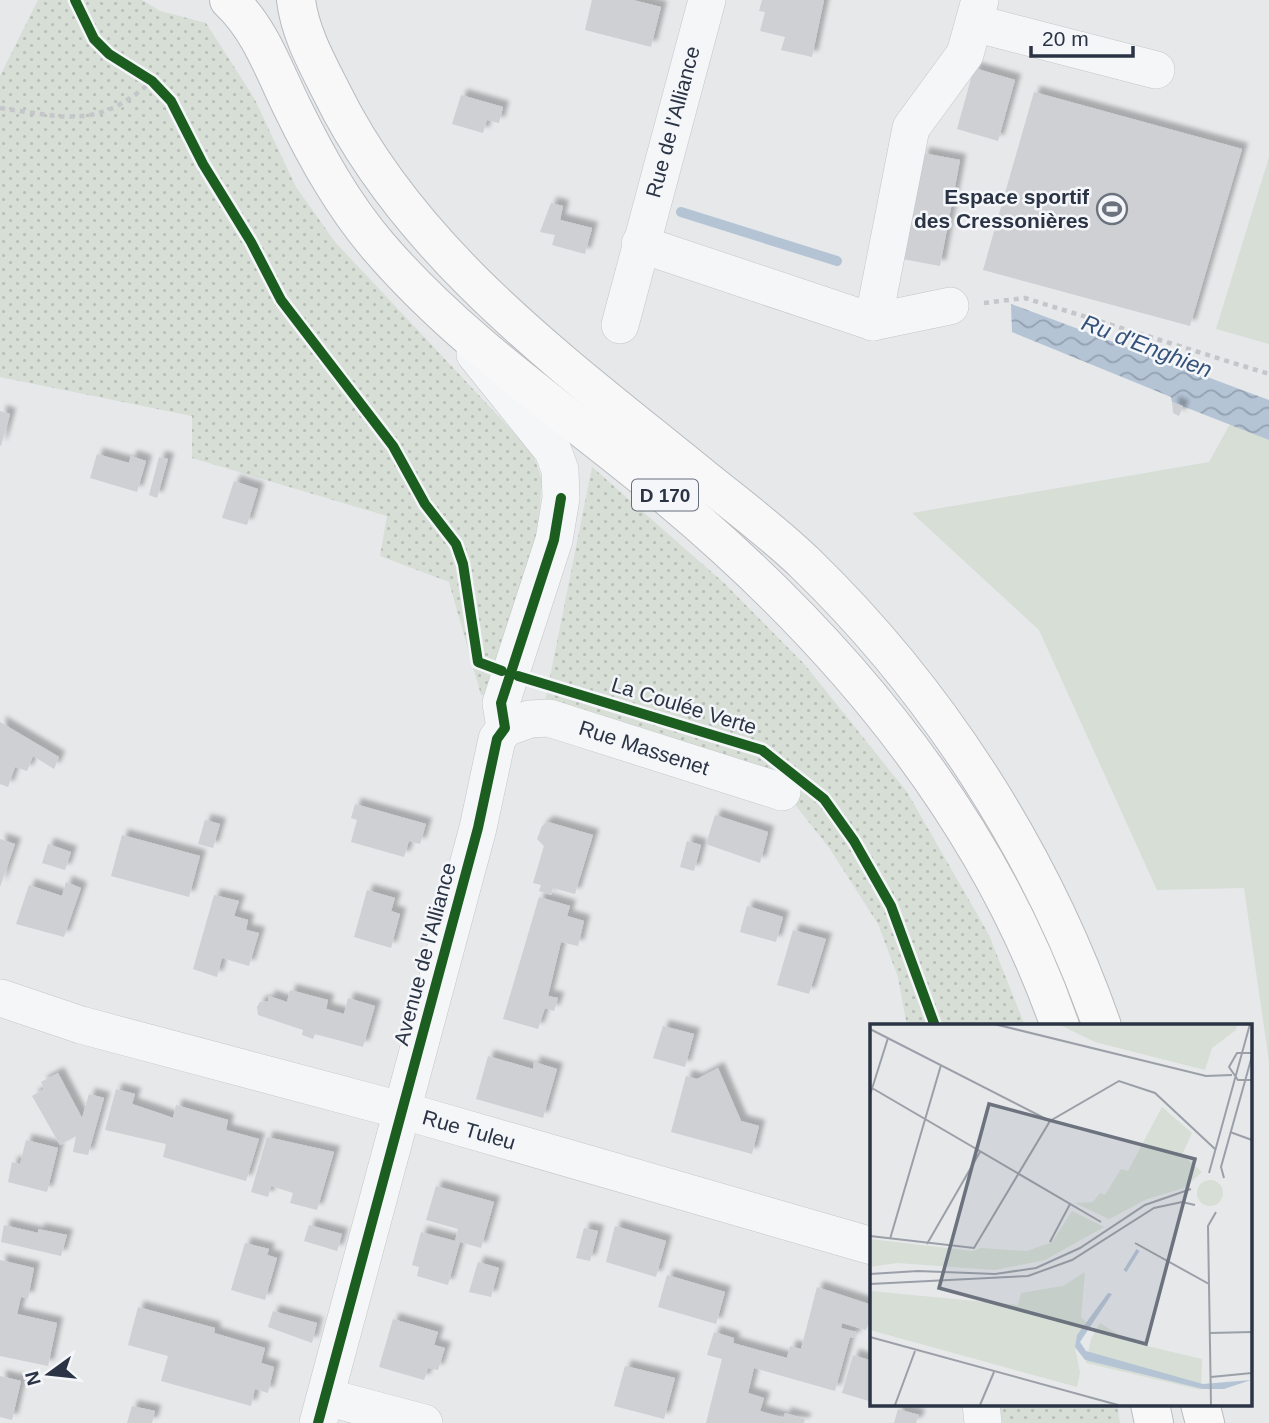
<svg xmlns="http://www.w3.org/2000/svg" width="1269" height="1423" font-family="Helvetica,sans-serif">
  <defs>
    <pattern id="park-dots" width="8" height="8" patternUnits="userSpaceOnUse" patternTransform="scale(1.75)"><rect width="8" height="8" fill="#d6ded6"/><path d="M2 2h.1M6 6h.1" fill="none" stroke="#b8bfb9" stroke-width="1.8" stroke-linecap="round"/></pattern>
    <pattern id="water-waves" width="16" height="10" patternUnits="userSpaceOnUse" patternTransform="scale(1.75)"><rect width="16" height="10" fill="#b4c4d5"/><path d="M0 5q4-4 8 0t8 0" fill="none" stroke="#93a0af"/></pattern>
    <filter id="shadow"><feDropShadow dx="6" dy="-6" stdDeviation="2" flood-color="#0004"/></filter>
  </defs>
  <rect width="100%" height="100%" fill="#e6e8ea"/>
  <g fill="url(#park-dots)">
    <path d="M38 0H142L160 11 206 23 254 98 296 187 335 242 532 452 542 479 538 530 489 694 481 695 449 582 380 556 387 516 192 458V416L0 377V76Z"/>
    <path d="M592 467 724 583 805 665 907 792 989 935 1025 1026H907L898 977 878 924 830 849 775 779 545 702Z"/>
    <path d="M992 1404H1117L1120 1423H995Z"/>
  </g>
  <g fill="#d6ded6">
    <path d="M1269 157V344L1216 329Z"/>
    <path d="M1230 424 1269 440V1062L1244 888 1157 890 1039 630 912 513 1209 462Z"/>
  </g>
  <path fill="url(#water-waves)" d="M1011 304 1269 400V440L1172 402 1171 397 1012 332Z"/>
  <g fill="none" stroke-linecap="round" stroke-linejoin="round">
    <path stroke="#b4c4d5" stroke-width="10" d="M681 212 837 261"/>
  </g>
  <g fill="#ced0d3" filter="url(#shadow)">
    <path d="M592 0H633L661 7 651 47 585 30Z"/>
    <path d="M762 0H824L812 57 781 50 785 37 760 31 765 12 759 11Z"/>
    <path d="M974 68 1015 80 998 141 957 129Z"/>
    <path d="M1034 92 1242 149 1190 326 983 270Z"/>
    <path d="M461 95 503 107 499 123 487 120 483 133 452 124Z"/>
    <path d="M923 153 960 160 940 266 902 259Z"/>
    <path d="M551 203 563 206 560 220 592 228 585 254 552 245 555 235 540 232Z"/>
    <path d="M1172 402 1183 406 1179 416 1173 413Z"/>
    <path d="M0 411 10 414 1 446 0 445Z"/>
    <path d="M97 454 129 463 131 456 146 461 137 492 90 478Z"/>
    <path d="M159 457 168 459 157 498 149 495Z"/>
    <path d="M234 481 258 489 247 525 222 518Z"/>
    <path d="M0 722 59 757 54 769 33 756 27 771 15 767 8 787 0 784Z"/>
    <path d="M355 804 426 824 420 844 409 841 404 857 351 842 357 820 351 818Z"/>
    <path d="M715 815 768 832 760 863 706 844Z"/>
    <path d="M205 820 220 824 213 848 198 844Z"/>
    <path d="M548 822 593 835 575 894 553 888 551 895 539 891 541 885 533 883 544 846 537 839 542 826Z"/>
    <path d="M122 835 200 856 189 897 111 876Z"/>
    <path d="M0 839 15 844 0 887Z"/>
    <path d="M687 841 701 845 694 871 680 867Z"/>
    <path d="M48 844 71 852 65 870 42 863Z"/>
    <path d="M66 882 81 888 64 937 16 924 29 885 62 896Z"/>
    <path d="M367 890 395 898 391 911 400 914 391 948 354 937Z"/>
    <path d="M214 895 239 901 234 916 248 920 246 930 259 933 249 966 222 958 217 977 193 969Z"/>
    <path d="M539 897 570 906 567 916 584 921 578 946 561 942 548 996 558 998 554 1011 545 1008 538 1029 503 1019Z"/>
    <path d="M747 906 783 917 776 942 740 932Z"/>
    <path d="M793 930 826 939 809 994 777 985Z"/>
    <path d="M290 990 328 1000 326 1009 344 1014 348 998 375 1006 363 1047 315 1034 313 1039 302 1035 303 1030 258 1015 257 1007 260 1002 268 1001 269 996 287 1002Z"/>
    <path d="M663 1026 694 1034 685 1067 653 1058Z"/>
    <path d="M488 1056 533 1069 534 1062 557 1069 543 1118 476 1099Z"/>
    <path d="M718 1068 741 1121 759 1126 752 1154 671 1132 686 1076 697 1079Z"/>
    <path d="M58 1073 82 1118 89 1094 104 1098 88 1155 73 1152 76 1136 60 1145 32 1096 44 1089 41 1082Z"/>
    <path d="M116 1089 135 1094 132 1104 156 1112 173 1118 176 1105 228 1120 226 1130 259 1139 246 1181 163 1157 166 1144 105 1130Z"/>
    <path d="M267 1137 334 1152 317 1210 290 1203 293 1193 271 1186 268 1197 251 1192Z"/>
    <path d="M26 1140 58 1148 47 1192 8 1182 12 1162 20 1164Z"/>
    <path d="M436 1186 494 1202 481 1248 460 1242 448 1285 417 1276 419 1267 412 1265 421 1232 455 1241 458 1229 426 1220Z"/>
    <path d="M4 1225 38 1233V1229L67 1235 61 1256 1 1242Z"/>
    <path d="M309 1225 342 1234 337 1251 304 1241Z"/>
    <path d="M615 1226 666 1241 656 1277 606 1262Z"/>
    <path d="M584 1228 598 1231 590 1261 576 1258Z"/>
    <path d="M245 1243 269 1249 267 1255 277 1258 265 1300 231 1290Z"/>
    <path d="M0 1260 34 1268 28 1298 21 1297 17 1314 57 1323 48 1366 0 1356Z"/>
    <path d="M478 1262 499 1268 491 1297 469 1292Z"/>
    <path d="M667 1275 725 1292 716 1324 658 1307Z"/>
    <path d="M817 1287 872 1305V1326L868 1325 866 1330 842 1323 841 1328 856 1332 854 1338 850 1337 835 1391 754 1368 748 1393 764 1398 760 1411 784 1418 785 1413 805 1419 804 1423H706L722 1359 707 1355 714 1332 734 1338 733 1343 787 1358 790 1346 801 1349Z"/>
    <path d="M138 1307 215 1328 214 1333 265 1348 261 1363 274 1367 268 1393 255 1389 251 1406 161 1381 168 1356 128 1345Z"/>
    <path d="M273 1311 317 1323 312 1343 268 1327Z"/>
    <path d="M393 1319 438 1332 434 1345 445 1348 438 1370 428 1368 424 1380 379 1367Z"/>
    <path d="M853 1355 872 1361V1402L842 1393Z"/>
    <path d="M625 1366 675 1378 664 1419 614 1406Z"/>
    <path d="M0 1376 21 1381 12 1420 0 1417Z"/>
    <path d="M132 1406 155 1411 152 1423H127Z"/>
    <path d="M898 1409 919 1415 916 1423H894Z"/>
  </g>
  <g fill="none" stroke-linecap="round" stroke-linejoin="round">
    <g stroke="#c4c6c8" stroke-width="38">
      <g id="minor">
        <path d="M974 23 1156 70"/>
        <path d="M640 244 873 322 950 306"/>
        <path d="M873 322 911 128 965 54 980 0"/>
        <path d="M620 325 707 0"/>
        <path d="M505 728 530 719 549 718 782 792"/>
        <path d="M1 998 81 1025 415 1114 872 1246"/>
        <path d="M326 1397 424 1423"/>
        <path d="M981 1404 983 1423"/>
        <path d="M318 1423 478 828 497 739 505 728 501 703 554 540 561 498 560 470 553 451 475 354"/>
      </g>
    </g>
    <g stroke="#b8bbbf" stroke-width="40">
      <g id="highway">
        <path d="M229 0C261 30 274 71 293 109 317 158 343 205 378 246 462 344 570 415 668 497 838 639 986 814 1060 1026"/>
        <path d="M296 0C300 33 317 63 332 93 412 256 566 366 703 478 738 506 774 533 806 564 937 691 1041 852 1102 1026"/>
        <path d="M1150 1404 1154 1423"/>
        <path d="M1200 1404 1205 1423"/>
      </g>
    </g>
    <g stroke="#c5c6ca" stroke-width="4.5" stroke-dasharray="5 5" stroke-linecap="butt">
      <path d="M0 108C66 117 97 130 152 81"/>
      <path d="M984 303 1025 298 1269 374"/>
    </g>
    <use href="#minor" stroke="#f5f6f7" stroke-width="37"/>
    <use href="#highway" stroke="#f8f8f8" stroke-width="38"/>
    <g stroke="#f4f6f9" stroke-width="15">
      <g id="cycleway">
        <path d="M75 0 94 39 109 54 152 81 171 101 203 164 251 242 281 300 393 446 425 504 456 544 463 564 478 662 502 671"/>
        <path d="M518 676 762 750 824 799 854 841 891 906 935 1026"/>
        <path d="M318 1423 478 828 497 739 505 728 501 703 554 540 561 498"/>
      </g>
    </g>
    <use href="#cycleway" stroke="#1b5e20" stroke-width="10"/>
  </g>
  <defs>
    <g id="stadium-ring" transform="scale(1.575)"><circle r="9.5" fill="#f4f6f9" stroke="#6c737f" stroke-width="1.5"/><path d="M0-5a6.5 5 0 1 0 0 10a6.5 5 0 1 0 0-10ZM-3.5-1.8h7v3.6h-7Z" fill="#6c737f"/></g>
  </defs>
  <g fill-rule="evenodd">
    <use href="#stadium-ring" x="1112" y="209"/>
  </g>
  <g text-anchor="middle" stroke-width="5" stroke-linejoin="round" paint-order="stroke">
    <rect fill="#f4f6f9" stroke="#676e7b" stroke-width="2" x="632" y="479.5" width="66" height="31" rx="5"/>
    <g font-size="19" font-weight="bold" fill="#2b3445">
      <text x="665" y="502">D 170</text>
    </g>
    <g font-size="21" fill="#2b3445" stroke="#f4f6f9">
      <text transform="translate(673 122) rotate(-75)" y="7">Rue de l'Alliance</text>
      <text transform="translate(684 706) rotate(17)" y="7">La Coulée Verte</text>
      <text transform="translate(644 748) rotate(18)" y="7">Rue Massenet</text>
      <text transform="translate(425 954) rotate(-75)" y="7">Avenue de l'Alliance</text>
      <text transform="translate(469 1130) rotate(16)" y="7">Rue Tuleu</text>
    </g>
    <g font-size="21" font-weight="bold" fill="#2b3445" stroke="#f4f6f9" text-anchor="end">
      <text x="1089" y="204">Espace sportif<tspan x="1089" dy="24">des Cressonières</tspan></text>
    </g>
    <g font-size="23" font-style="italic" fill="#34527a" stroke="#f4f6f9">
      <text transform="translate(1147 346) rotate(21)" y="8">Ru d'Enghien</text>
    </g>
  </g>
  <g transform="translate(870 1024)">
    <rect width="382" height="382" fill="#e6e8ea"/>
    <path d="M327 169a13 13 0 1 1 26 0a13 13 0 1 1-26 0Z" fill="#d6ded6"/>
    <path d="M292 83 322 109 312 131 332 148 314 164 277 175 239 195 205 179 223 178 230 169 235 171 251 145 258 147ZM202 187 234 203 175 236 125 246 27 239 0 243V215L102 227 111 224 157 227 182 218Z" fill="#d6ded6"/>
    <path d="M188 0H367L366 6 342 24 335 46 225 18ZM215 248 211 293 216 298 205 323 210 349 207 363 0 306V267L148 281 151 269 193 262ZM230 299 260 318 332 335 331 366 216 339 221 315Z" fill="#d6ded6"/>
    <path d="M238 269 242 270 210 318 216 327 333 360 381 356 354 365H333L215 336 205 323 207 311Z" fill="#b4c4d5"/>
    <path fill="none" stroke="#b4c4d5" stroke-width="3.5" d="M255 247 268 226"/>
    <path fill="none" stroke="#9ba0a8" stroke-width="2" d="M124 0 336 52 362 51M0 5 180 97M382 29H367L359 43 368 56H382M2 64 231 198M0 71 18 14M360 108 382 116M339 149 380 0M354 154 351 143 382 32M0 212 104 224 180 97 249 57 285 69 345 125M20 215 71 41M180 218 200 180M265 219 339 260M57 220 110 128M0 250 48 247 125 250 166 244 210 224 275 181 321 165M0 260 158 252 202 236 284 184 312 178 325 181M340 309 382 308M0 313 248 381M341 353 382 349M25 381 45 327M110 381 124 348M341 381 338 202 346 188"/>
    <path fill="#6c737f" fill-opacity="0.15" stroke="#6c737f" stroke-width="3.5" d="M119 80 325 135 276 320 69 264Z"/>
    <rect width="382" height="382" fill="none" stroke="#2b3445" stroke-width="3.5"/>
  </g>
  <g transform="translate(49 1374) rotate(255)" stroke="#f4f6f9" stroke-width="5" paint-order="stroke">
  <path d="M0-5L12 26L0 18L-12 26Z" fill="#2b3445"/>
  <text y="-10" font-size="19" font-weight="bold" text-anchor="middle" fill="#2b3445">N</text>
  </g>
  <path d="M1031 46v10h102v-10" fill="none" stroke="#2b3445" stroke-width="3.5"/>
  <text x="1042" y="46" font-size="21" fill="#2b3445" stroke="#f4f6f9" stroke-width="5" paint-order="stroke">20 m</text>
</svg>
